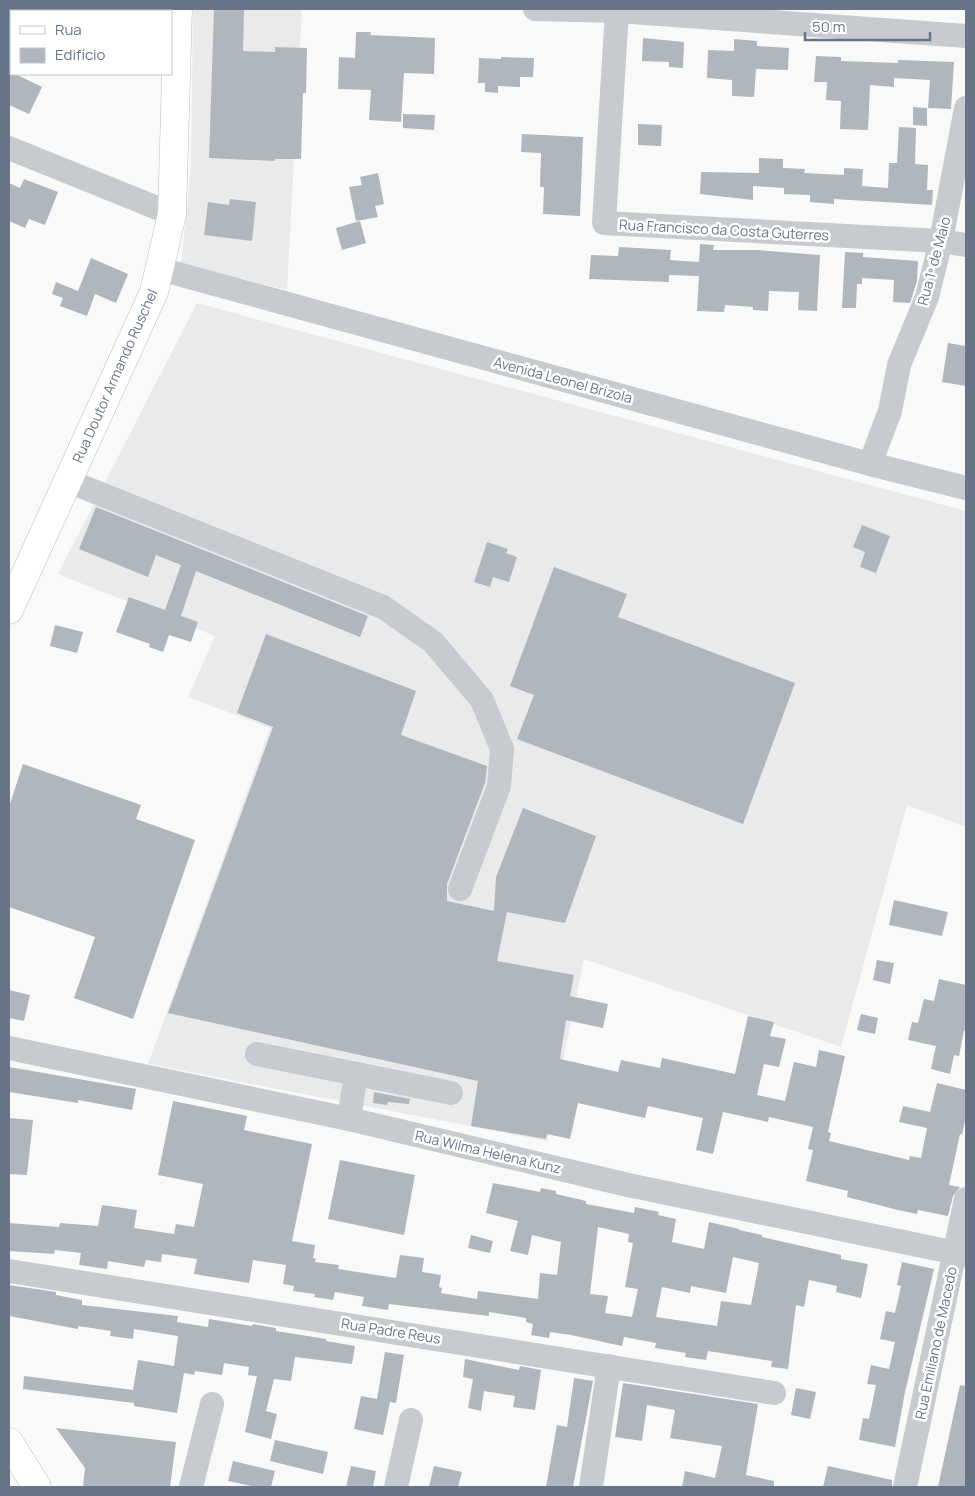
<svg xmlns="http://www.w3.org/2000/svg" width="975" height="1496" font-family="Manrope,sans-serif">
  <rect width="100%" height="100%" fill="#f9f9f7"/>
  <g fill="#eaeaea">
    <path d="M193 9H302L287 290 180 264 182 257 191 164Z"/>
    <path d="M197 303 966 511V827L907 805 841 1047 584 959 547 1141 148 1064 270 728 188 697 215 636 58 574Z"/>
  </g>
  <g fill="#b0b6be" fill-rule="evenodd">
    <path d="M214 9H244L243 51 275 52V47L307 48 306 93H303L301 159H275V161L209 158Z"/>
    <path d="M356 32H371L370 35 435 38 434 74 404 73 401 122 369 120 371 90 338 89 339 57 355 58Z"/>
    <path d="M643 38 684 42 683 68 669 67V62L642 61Z"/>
    <path d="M734 39 757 41V46L789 48 788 70 756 69 754 97 732 96V80L707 78 708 50 734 51Z"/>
    <path d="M816 56 841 57V61L898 63V60L954 62 951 109 928 108 930 80 894 78V87L870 85 868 130 840 129 841 101 826 100 827 82H814Z"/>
    <path d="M501 57 534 58 533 77H520V87L498 86V93L485 92V83H478L479 58 501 59Z"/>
    <path d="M9 71 42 87 29 114 9 105Z"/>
    <path d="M913 107 927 108V126L913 125Z"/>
    <path d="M403 114 435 115 434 130 403 128Z"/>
    <path d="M638 124 662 125 661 146 638 145Z"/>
    <path d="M899 127 916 128 915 164 928 165 927 190H933L932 205 834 199V204L810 202V195L784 194V188L753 186V200L700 194 701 172 759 173V158L783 159V168L805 169 804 173 844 175V168L863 169 862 186 888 188 889 163H897Z"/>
    <path d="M522 134 583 137 580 216 543 214 544 187H540L541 153 521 152Z"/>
    <path d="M378 173 384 204 375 206 378 217 356 221 349 187 362 185 360 177Z"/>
    <path d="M24 179 58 192 45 225 29 219 25 228 9 221V183L20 188Z"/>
    <path d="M230 199 256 202 252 241 204 235 208 202 229 205Z"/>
    <path d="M360 221 366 243 342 250 336 228Z"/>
    <path d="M700 244 714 245 713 250H757L820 255 817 311 798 310 799 292 769 291 768 311 753 310V307L725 305 724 312 697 311 699 276 669 275V282L589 279 591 255 618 256 619 247 671 250 670 260 699 262Z"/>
    <path d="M845 252 863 253V257L918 261 917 281 910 303 893 302 894 280 862 278V284H857L856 308H842Z"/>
    <path d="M91 258 128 274 116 303 95 294 87 316 60 306 63 298 52 294 56 282 78 291Z"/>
    <path d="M948 343 966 346V386L942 382Z"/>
    <path d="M96 507 368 616 360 637 196 571 181 616 198 622 191 642 169 635 163 652 149 647 150 644 116 632 129 597 165 610 181 565 156 555 148 577 79 549Z"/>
    <path d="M862 525 890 536 876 573 860 567 865 552 853 547Z"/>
    <path d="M487 542 508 549 506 553 517 557 509 582 493 577 490 587 474 582Z"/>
    <path d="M554 567 627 594 618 617 795 683 743 824 517 739 534 695 510 686Z"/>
    <path d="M55 625 83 632 77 653 50 646Z"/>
    <path d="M266 634 416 691 401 735 487 766 485 783 447 884V901L494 911 496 877 523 808 596 836 565 923 507 912 497 961 574 975 570 996 608 1004 603 1028 566 1020 560 1059 618 1072 621 1060 660 1068 662 1058 735 1074 748 1016 774 1022 770 1036 786 1039 779 1067 764 1064 757 1095 785 1101 794 1062 816 1067 819 1050 845 1056 828 1132 831 1133 829 1141 909 1160 910 1156 921 1158 927 1128 899 1122 903 1106 930 1112 937 1083 966 1090V1116L962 1135 960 1134 949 1185 960 1187 953 1196 948 1216 918 1210 917 1214 898 1210 847 1197 848 1191 806 1181 813 1150 808 1149 813 1127 769 1117 768 1122 723 1112 713 1154 696 1150 703 1118 648 1106 645 1118 578 1103 570 1139 547 1134 546 1139 471 1126 478 1081 168 1013 273 727 237 713Z"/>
    <path d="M23 764 141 805 136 819 195 840 133 1019 74 998 95 937 9 907V807Z"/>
    <path d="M894 900 948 912 942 936 889 925Z"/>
    <path d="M877 960 894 963 890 984 873 980Z"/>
    <path d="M939 979 966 985V1031L964 1030 959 1056 954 1055 950 1074 931 1069 936 1046 908 1040 912 1022 918 1023 924 999 934 1001Z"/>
    <path d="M9 990 30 995 24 1021 9 1018Z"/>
    <path d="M861 1014 878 1018 875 1034 857 1030Z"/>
    <path d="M9 1067 136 1089 132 1110 78 1100V1103L9 1092Z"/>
    <path d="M374 1092 410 1099 409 1104 388 1102 387 1105 373 1103Z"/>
    <path d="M173 1101 247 1116 244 1130 312 1144 292 1241 315 1245 313 1258 316 1259 315 1262 339 1265 338 1269 396 1278 400 1255 424 1258 422 1272 441 1275 439 1287 442 1288 441 1293 477 1299 478 1291 538 1299 540 1273 557 1275 561 1242 532 1235 528 1255 510 1251 518 1221 486 1213 493 1183 540 1192 541 1188 556 1191V1194L586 1201V1204L634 1213 635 1207 659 1212 658 1215 676 1219 672 1242 704 1249 709 1222 739 1229V1230L762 1235V1237L841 1255V1259L868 1264 861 1298 836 1292 837 1286 809 1280 804 1307 796 1305 788 1369 771 1367 772 1361 708 1351 706 1360 685 1357 686 1353 655 1348 656 1343 624 1337 622 1346 571 1335 550 1332 549 1338 531 1335 533 1324 526 1322V1318L489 1312V1316L389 1304 388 1310 362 1306 364 1297 335 1292 333 1300 314 1297 315 1294 293 1291 294 1286 283 1284 286 1265 253 1260 249 1283 194 1274 197 1259 162 1254 161 1262 146 1260 144 1267 108 1261 107 1269 79 1265 81 1253 55 1250 54 1254 9 1251V1223L59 1227 60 1223 98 1226 102 1205 137 1210 134 1228 174 1234 176 1224 194 1227 203 1184 158 1175ZM598 1227 629 1234 628 1242 633 1243 625 1287 638 1289 632 1317 605 1313 608 1296 590 1294ZM733 1257 759 1263 751 1305 721 1301 717 1326 656 1317 662 1287 690 1293 691 1286 726 1293Z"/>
    <path d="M9 1118 33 1120 27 1175 9 1174Z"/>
    <path d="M340 1160 415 1175 404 1235 328 1219Z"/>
    <path d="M471 1235 493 1241 490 1253 468 1248Z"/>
    <path d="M902 1262 934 1269 905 1392 895 1447 859 1440 863 1418 869 1419 876 1385 867 1384 871 1365 889 1369 895 1342 880 1339 886 1311 895 1313 901 1286 897 1285Z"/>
    <path d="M9 1285 56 1292V1295L82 1300V1305L178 1316 177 1322 208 1327 209 1319 252 1326 253 1324 276 1328V1331L326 1339V1341L355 1346 352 1364 295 1357 291 1381 274 1379 266 1411 277 1414 271 1439 245 1432 257 1376 248 1375 249 1367 224 1363 222 1375 195 1371 194 1375 184 1373 177 1413 134 1406V1403L23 1389 24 1376 133 1390 138 1360 174 1366 178 1336 134 1329 133 1339 110 1336 111 1331 78 1326V1329L9 1316Z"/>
    <path d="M385 1352 404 1355 396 1403 390 1402 383 1435 354 1429 361 1396 377 1399Z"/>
    <path d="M465 1359 519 1370 520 1366 541 1370 535 1410 513 1407 515 1396 484 1391 481 1411 468 1408 473 1379 463 1377Z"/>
    <path d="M574 1378 593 1381 573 1487H546L557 1425 567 1427Z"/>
    <path d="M623 1383 758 1404 746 1475 774 1481V1487H682L685 1471 715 1478 722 1446 670 1438 675 1410 647 1405 642 1441 615 1437Z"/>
    <path d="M960 1385 966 1386V1487H938Z"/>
    <path d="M796 1388 816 1392 810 1419 791 1415Z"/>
    <path d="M56 1428 176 1442 170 1487H83L85 1468Z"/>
    <path d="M275 1440 328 1452 323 1474 270 1461Z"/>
    <path d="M233 1461 275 1471 271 1487H256L228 1481Z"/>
    <path d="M351 1466 376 1471 373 1487H346Z"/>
    <path d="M434 1466 462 1472 458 1487H429Z"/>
    <path d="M828 1466 892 1480V1487H823Z"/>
  </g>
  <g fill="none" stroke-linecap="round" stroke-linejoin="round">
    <g stroke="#babdc2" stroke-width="29">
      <g id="major">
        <path d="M9 610 154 292 172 214 178 9"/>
        <path d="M9 1442 37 1487"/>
      </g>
    </g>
    <g stroke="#c7cace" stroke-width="24">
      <path d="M535 9 617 11 966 36"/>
      <path d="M617 11 604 223 941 241 966 245"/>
      <path d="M9 148 172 214"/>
      <path d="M160 269 870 464 966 488"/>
      <path d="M870 464 890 411 899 365 927 297 941 241 966 108"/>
      <path d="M68 481 383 607 433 642 482 700 502 749 499 786 460 889"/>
      <path d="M9 1048 349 1119 628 1185 966 1255"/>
      <path d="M257 1054 451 1093"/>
      <path d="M349 1119 356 1074"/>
      <path d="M9 1271 774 1393"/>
      <path d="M191 1487 212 1404"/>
      <path d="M396 1487 411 1420"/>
      <path d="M591 1487 609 1366"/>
      <path d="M905 1487 966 1199"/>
    </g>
    <use href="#major" stroke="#fff" stroke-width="28"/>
  </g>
  <g text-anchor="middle" stroke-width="5" stroke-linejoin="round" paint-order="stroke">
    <g font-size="14" fill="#677589" stroke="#fff">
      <text transform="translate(724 230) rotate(3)" y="5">Rua Francisco da Costa Guterres</text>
      <text transform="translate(934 261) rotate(-75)" y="5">Rua 1º de Maio</text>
      <text transform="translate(115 376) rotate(-66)" y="5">Rua Doutor Armando Ruschel</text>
      <text transform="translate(563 380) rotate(15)" y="5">Avenida Leonel Brizola</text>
      <text transform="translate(488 1152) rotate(13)" y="5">Rua Wilma Helena Kunz</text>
      <text transform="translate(391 1331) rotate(9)" y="5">Rua Padre Reus</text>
      <text transform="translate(936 1343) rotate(-78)" y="5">Rua Emiliano de Macedo</text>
    </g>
  </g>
  <rect width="975" height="1496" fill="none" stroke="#677589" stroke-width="20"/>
  <rect x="10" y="10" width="162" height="65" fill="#ffffff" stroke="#c2c8d0"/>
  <rect x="20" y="26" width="25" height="8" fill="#ffffff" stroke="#c2c8d0"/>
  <text x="55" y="35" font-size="15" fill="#677589">Rua</text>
  <rect x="20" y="48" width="25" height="15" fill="#b0b6be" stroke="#c2c8d0"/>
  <text x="55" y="60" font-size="15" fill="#677589">Edifício</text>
  <path d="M805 32v8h125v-8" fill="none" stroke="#677589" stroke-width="2.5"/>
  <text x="812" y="32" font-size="15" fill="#677589" stroke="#ffffff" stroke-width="4" paint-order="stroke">50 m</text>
</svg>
